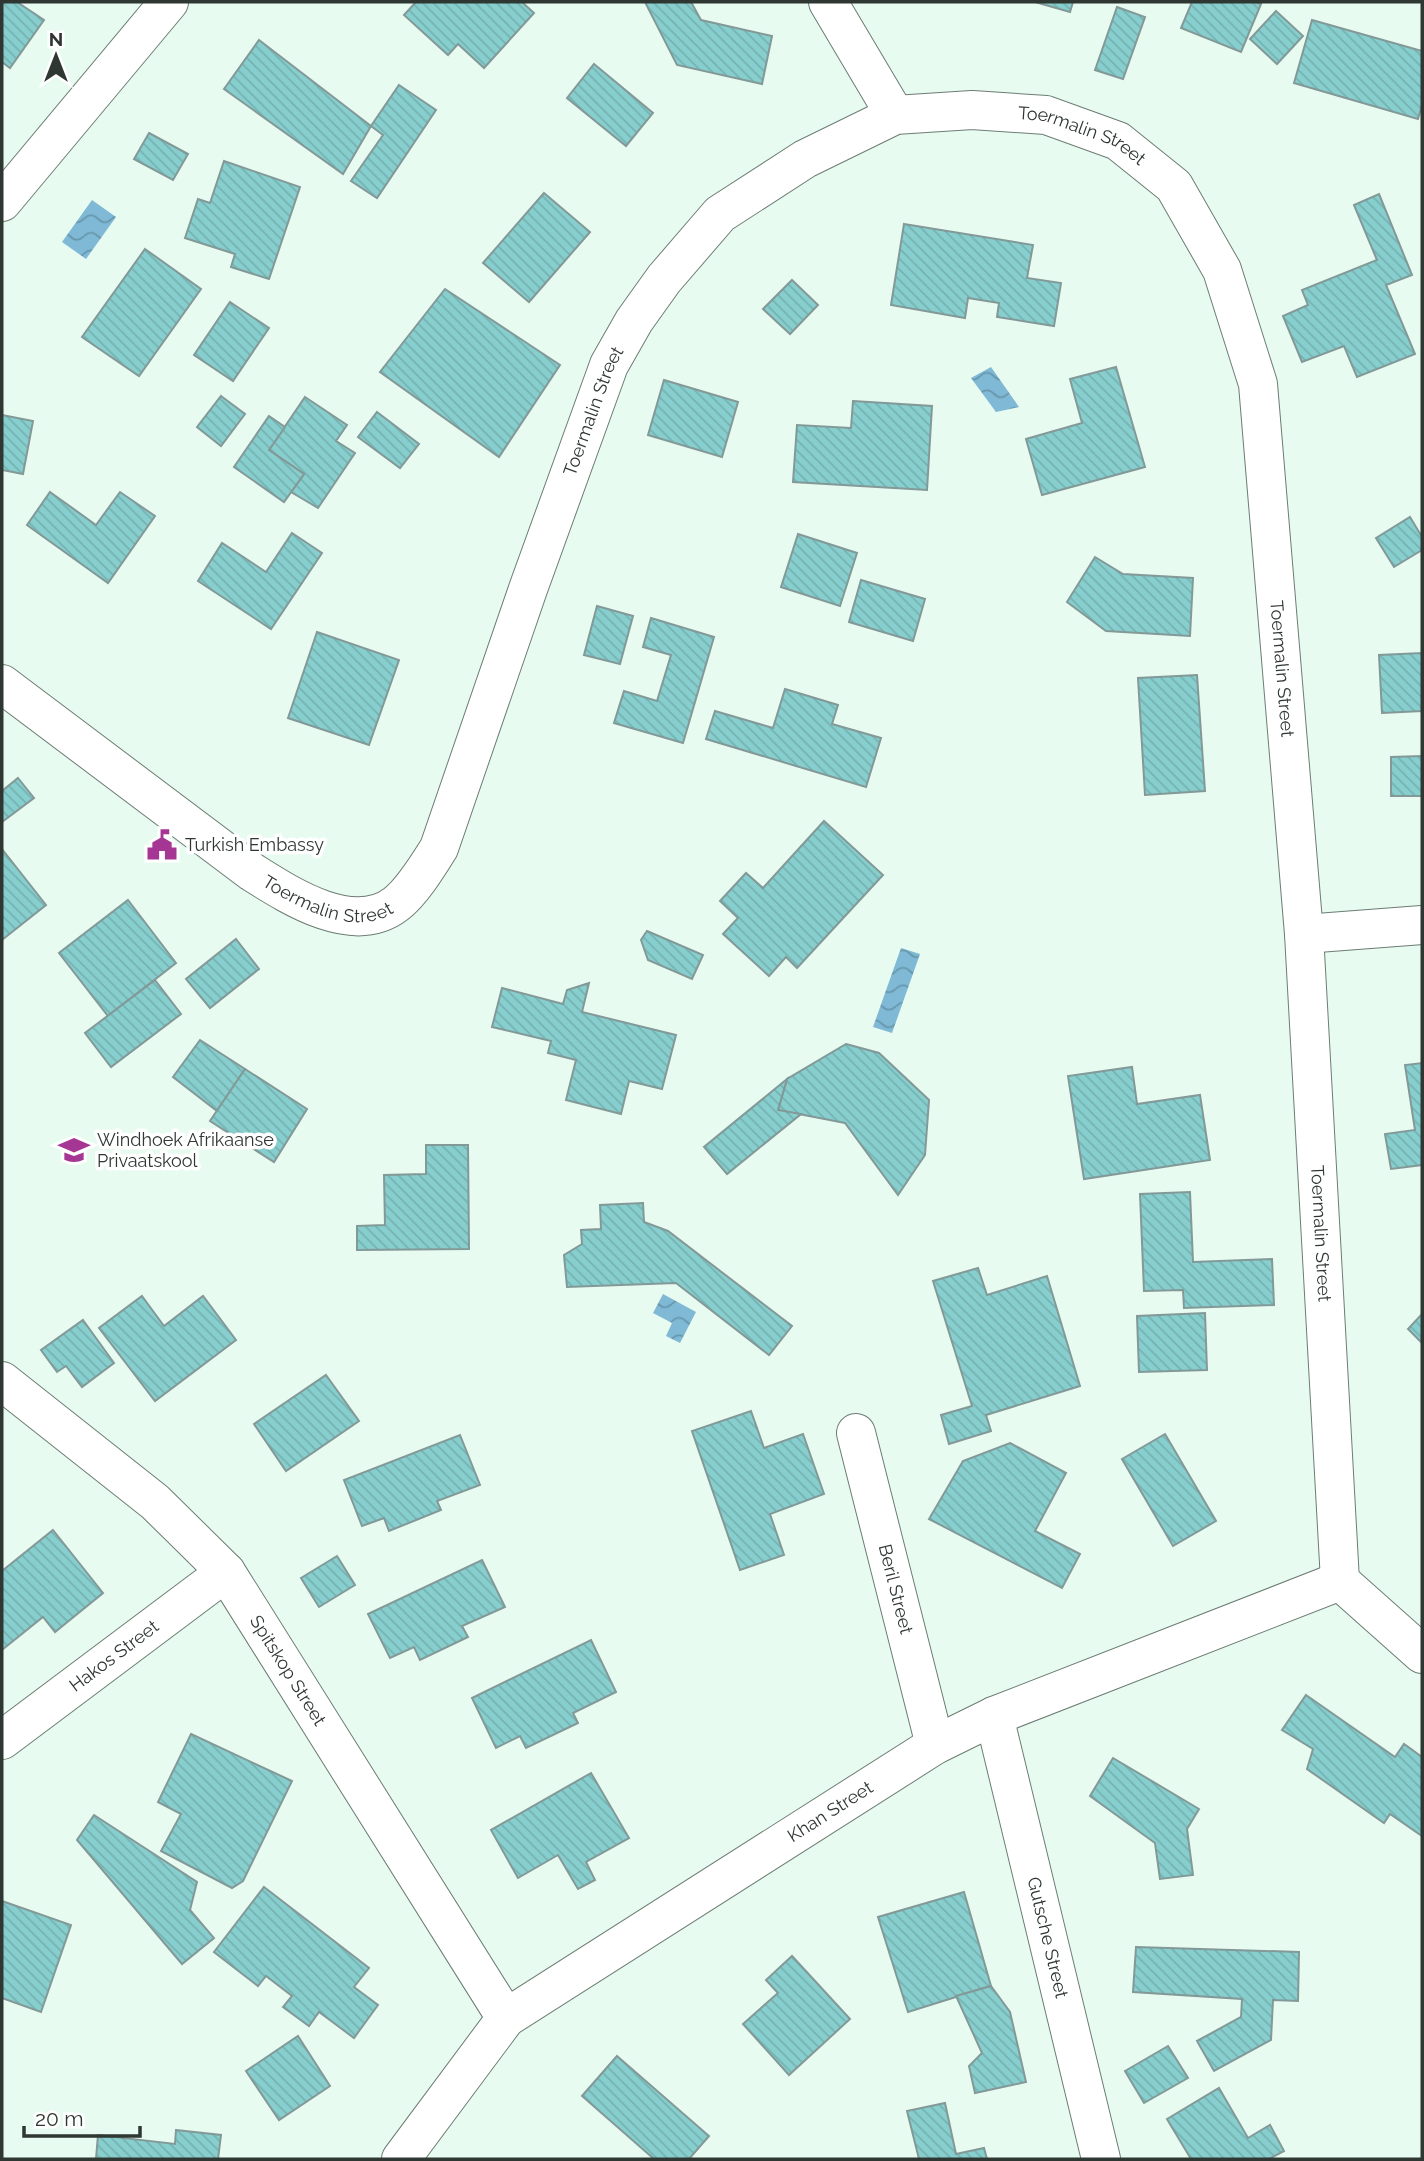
<svg xmlns="http://www.w3.org/2000/svg" width="1424" height="2161" font-family="Raleway,sans-serif">
  <defs>
    <pattern id="water-waves" width="16" height="10" patternUnits="userSpaceOnUse" patternTransform="scale(1.75)"><rect width="16" height="10" fill="#7fb9d5"/><path d="M0 5q4-4 8 0t8 0" fill="none" stroke="#6897ad"/></pattern>
    <pattern id="building-back-hatch" width="6" height="6" patternUnits="userSpaceOnUse" patternTransform="scale(1.75)"><rect width="6" height="6" fill="#87cfce"/><path d="M-1 5l2 2M0 0l6 6M5-1l2 2" fill="none" stroke="#75b2b1"/></pattern>
  </defs>
  <rect width="100%" height="100%" fill="#e8fbf0"/>
  <g fill="url(#water-waves)">
    <path d="M92 200 116 217 86 259 62 242Z"/>
    <path d="M991 367 1019 407 996 412 971 378Z"/>
    <path d="M901 948 920 954 892 1033 873 1027Z"/>
    <path d="M663 1294 696 1312 680 1343 666 1336 672 1323 653 1313Z"/>
  </g>
  <g fill="url(#building-back-hatch)" stroke="#829998" stroke-width="2">
    <path d="M2 2H17L44 20 10 68 2 62Z"/>
    <path d="M416 2H522L534 13 484 68 458 44 448 55 404 15Z"/>
    <path d="M645 2H691L701 20 772 36 762 84 677 65Z"/>
    <path d="M1035 2H1073L1070 12Z"/>
    <path d="M1192 2H1255L1261 4 1241 52 1181 28Z"/>
    <path d="M1117 7 1145 17 1123 79 1095 70Z"/>
    <path d="M1276 11 1303 36 1277 64 1250 39Z"/>
    <path d="M1312 20 1422 51V105L1418 119 1294 83Z"/>
    <path d="M259 40 371 126 343 174 224 89Z"/>
    <path d="M594 64 653 113 626 146 567 98Z"/>
    <path d="M399 85 436 110 377 198 351 181 383 135 371 126Z"/>
    <path d="M149 133 188 154 173 180 134 159Z"/>
    <path d="M224 161 300 187 269 279 231 267 235 254 185 238 198 199 210 203Z"/>
    <path d="M544 193 590 232 529 302 483 263Z"/>
    <path d="M1379 194 1412 275 1386 285 1415 354 1357 377 1344 346 1302 362 1283 316 1308 305 1302 290 1377 260 1354 205Z"/>
    <path d="M904 224 1033 245 1027 278 1061 283 1054 326 997 317 999 303 968 298 965 318 891 305Z"/>
    <path d="M145 249 201 289 139 376 82 337Z"/>
    <path d="M792 280 818 305 790 334 763 309Z"/>
    <path d="M445 289 560 365 499 457 380 372Z"/>
    <path d="M230 302 269 328 233 381 194 355Z"/>
    <path d="M1116 367 1145 467 1042 495 1026 439 1082 423 1070 379Z"/>
    <path d="M664 380 738 402 722 457 648 435Z"/>
    <path d="M221 396 245 414 221 446 197 427Z"/>
    <path d="M305 397 347 425 336 441 355 453 318 508 291 492 304 474 269 450Z"/>
    <path d="M853 401 932 406 927 490 793 482 797 425 851 428Z"/>
    <path d="M377 412 419 444 400 468 358 437Z"/>
    <path d="M2 415 33 421 23 474 2 470Z"/>
    <path d="M269 416 285 427 269 450 304 474 284 502 234 467Z"/>
    <path d="M50 492 96 525 120 492 155 516 108 583 27 525Z"/>
    <path d="M1410 517 1422 537V550L1394 567 1376 538Z"/>
    <path d="M292 533 322 553 271 629 198 581 222 543 266 572Z"/>
    <path d="M798 534 857 553 840 606 781 587Z"/>
    <path d="M1095 557 1123 574 1193 578 1190 636 1106 631 1067 602Z"/>
    <path d="M861 580 925 599 913 641 849 622Z"/>
    <path d="M597 606 633 616 620 664 584 655Z"/>
    <path d="M651 618 714 637 683 743 614 723 624 691 657 701 671 655 643 647Z"/>
    <path d="M317 632 399 660 369 745 288 718Z"/>
    <path d="M1422 653V711L1382 713 1379 655Z"/>
    <path d="M1197 675 1205 791 1145 795 1138 678Z"/>
    <path d="M785 689 838 705 832 724 881 738 866 787 706 739 715 711 773 728Z"/>
    <path d="M1422 756V796H1391V757Z"/>
    <path d="M18 778 34 798 2 822V791Z"/>
    <path d="M824 821 883 875 797 968 786 957 769 976 723 934 738 918 720 901 746 873 763 888Z"/>
    <path d="M2 849 46 905 2 940Z"/>
    <path d="M128 900 176 963 108 1016 59 953Z"/>
    <path d="M647 931 703 955 692 979 648 960 641 940Z"/>
    <path d="M236 939 259 969 210 1008 186 979Z"/>
    <path d="M155 980 181 1014 111 1067 85 1033Z"/>
    <path d="M589 983 582 1012 676 1035 662 1089 629 1081 621 1114 566 1100 576 1060 548 1053 551 1041 492 1027 502 988 563 1004 567 990Z"/>
    <path d="M200 1040 245 1069 217 1111 173 1077Z"/>
    <path d="M846 1044 879 1053 929 1100 925 1155 898 1195 845 1123 778 1110 787 1079Z"/>
    <path d="M1422 1063V1165L1391 1169 1385 1134 1415 1130 1405 1065Z"/>
    <path d="M1132 1067 1137 1104 1200 1095 1210 1160 1084 1179 1068 1076Z"/>
    <path d="M245 1069 307 1109 274 1162 210 1121Z"/>
    <path d="M787 1079 778 1110 801 1114 727 1174 704 1147Z"/>
    <path d="M426 1145H468L469 1249 357 1250V1226L385 1225 384 1175 426 1174Z"/>
    <path d="M1190 1192 1193 1262 1272 1259 1274 1305 1184 1308 1183 1290 1144 1291 1140 1194Z"/>
    <path d="M643 1203 644 1222 668 1231 792 1326 769 1355 676 1283 567 1287 564 1255 582 1244 581 1230 601 1229 600 1205Z"/>
    <path d="M978 1268 987 1295 1047 1276 1080 1386 986 1415 991 1431 949 1444 941 1415 972 1406 933 1281Z"/>
    <path d="M142 1296 164 1326 203 1296 236 1340 155 1401 99 1328Z"/>
    <path d="M1205 1313 1207 1370 1139 1372 1137 1316Z"/>
    <path d="M1422 1314V1343L1408 1329Z"/>
    <path d="M83 1320 114 1363 82 1387 66 1366 57 1372 41 1350Z"/>
    <path d="M326 1375 359 1421 286 1471 254 1424Z"/>
    <path d="M751 1411 764 1448 803 1434 824 1494 770 1514 784 1555 740 1570 692 1431Z"/>
    <path d="M1165 1434 1216 1521 1173 1546 1122 1459Z"/>
    <path d="M460 1435 480 1485 437 1501 441 1510 389 1531 384 1518 362 1526 344 1480Z"/>
    <path d="M1010 1443 1066 1473 1035 1531 1080 1554 1062 1588 929 1519 963 1461Z"/>
    <path d="M53 1530 103 1593 55 1632 43 1617 2 1650V1571Z"/>
    <path d="M337 1556 355 1585 319 1607 301 1578Z"/>
    <path d="M482 1560 505 1607 462 1626 468 1637 420 1660 414 1647 390 1658 368 1614Z"/>
    <path d="M591 1640 616 1692 573 1713 578 1723 526 1748 520 1736 496 1748 472 1698Z"/>
    <path d="M1306 1695 1395 1757 1404 1744 1422 1757V1836L1390 1814 1384 1823 1307 1769 1313 1749 1282 1730Z"/>
    <path d="M191 1734 292 1781 243 1881 232 1888 161 1851 181 1814 158 1802Z"/>
    <path d="M1113 1758 1199 1809 1187 1829 1193 1875 1160 1879 1155 1843 1090 1796Z"/>
    <path d="M591 1773 629 1838 586 1862 595 1880 578 1889 558 1855 518 1878 491 1830Z"/>
    <path d="M94 1815 197 1882 190 1910 214 1938 182 1964 77 1840Z"/>
    <path d="M264 1887 369 1968 354 1987 378 2005 354 2038 319 2012 309 2026 283 2007 292 1996 266 1976 258 1986 214 1952Z"/>
    <path d="M964 1892 991 1986 908 2012 878 1917Z"/>
    <path d="M2 1901 71 1925 41 2012 2 1998Z"/>
    <path d="M1136 1947 1299 1952 1298 2001 1273 2000 1271 2040 1214 2071 1197 2041 1241 2017 1242 1999 1133 1992Z"/>
    <path d="M792 1956 850 2019 789 2075 743 2024 778 1993 766 1980Z"/>
    <path d="M991 1986 1010 2012 1026 2082 975 2093 969 2066 982 2053 956 1996Z"/>
    <path d="M298 2036 330 2086 279 2120 246 2071Z"/>
    <path d="M1168 2046 1188 2078 1144 2103 1125 2071Z"/>
    <path d="M617 2056 709 2136 689 2159H654L582 2096Z"/>
    <path d="M1219 2088 1248 2138 1270 2125 1284 2151 1269 2159H1191L1167 2119Z"/>
    <path d="M945 2103 956 2154 984 2148 987 2159H919L907 2111Z"/>
    <path d="M176 2130 221 2135 218 2159H96L98 2135 175 2144Z"/>
  </g>
  <g fill="none" stroke-linecap="round" stroke-linejoin="round">
    <g stroke="#6c7d73" stroke-width="40">
      <g id="minor">
        <path d="M828 2 895 115"/>
        <path d="M2 202 169 2"/>
        <path id="s1" d="M2 684 252 872C290 896 353 937 396 904 412 892 429 864 439 848L528 589 609 365 634 321 664 279 720 214 805 159 895 115 972 110 1046 115 1118 141 1174 186 1222 270 1258 384 1304 934 1340 1581 1422 1654"/>
        <path d="M1304 934 1422 925"/>
        <path id="s2" d="M2 1381 155 1502 226 1572 506 2018"/>
        <path id="s3" d="M856 1433 935 1745"/>
        <path id="s4" d="M994 1716 1101 2159"/>
        <path id="s5" d="M2 1740 226 1572"/>
        <path id="s6" d="M401 2159 506 2018 935 1745 994 1716 1340 1581"/>
      </g>
    </g>
    <use href="#minor" stroke="#fff" stroke-width="38"/>
  </g>
  <defs>
    <g id="civic-bare" transform="scale(2.415)"><path d="M-.6-6.5H3V-4.5H.6V-3L4-1V1h2V6H-6V1h2V-1L-.6-3ZM-1.2 2.5V6h2.4V2.5Z" fill="#a53694" stroke="#fff" stroke-width="2.5" paint-order="stroke"/></g>
    <g id="school-bare" transform="scale(2.415)"><path d="M0-5L7-2L0 1L-7-2ZM-4 1L0 2.5L4 1V4Q0 6-4 4Z" fill="#a53694" stroke="#fff" stroke-width="2.5" paint-order="stroke"/></g>
  </defs>
  <g fill-rule="evenodd">
    <use href="#civic-bare" x="162" y="845"/>
    <use href="#school-bare" x="74" y="1150"/>
  </g>
  <g text-anchor="middle" stroke-width="7" stroke-linejoin="round" paint-order="stroke">
    <g font-size="18" fill="#2f3733" stroke="#fff">
      <text dy="6" stroke="none"><textPath href="#s1" startOffset="1634">Toermalin Street</textPath></text>
      <text dy="6" stroke="none"><textPath href="#s1" startOffset="1004">Toermalin Street</textPath></text>
      <text dy="6" stroke="none"><textPath href="#s1" startOffset="2244">Toermalin Street</textPath></text>
      <text dy="6" stroke="none"><textPath href="#s1" startOffset="396">Toermalin Street</textPath></text>
      <text dy="6" stroke="none"><textPath href="#s1" startOffset="2810">Toermalin Street</textPath></text>
      <text dy="6" stroke="none"><textPath href="#s3" startOffset="161">Beril Street</textPath></text>
      <text dy="6" stroke="none"><textPath href="#s5" startOffset="140">Hakos Street</textPath></text>
      <text dy="6" stroke="none"><textPath href="#s2" startOffset="411">Spitskop Street</textPath></text>
      <text dy="6" stroke="none"><textPath href="#s6" startOffset="560">Khan Street</textPath></text>
      <text dy="6" stroke="none"><textPath href="#s4" startOffset="228">Gutsche Street</textPath></text>
    </g>
    <g font-size="18" fill="#2f3733" stroke="#fff" text-anchor="start">
      <text x="185" y="851">Turkish Embassy</text>
      <text x="97" y="1146">Windhoek Afrikaanse<tspan x="97" dy="21">Privaatskool</tspan></text>
    </g>
  </g>
  <rect width="1424" height="2161" fill="none" stroke="#2f3733" stroke-width="7"/>
  <g transform="translate(56 56)" stroke="#ffffff" stroke-width="5" paint-order="stroke">
  <path d="M0-5L12 26L0 18L-12 26Z" fill="#2f3733"/>
  <text y="-10" font-size="19" font-weight="bold" text-anchor="middle" fill="#2f3733">N</text>
  </g>
  <path d="M24 2126v10h116v-10" fill="none" stroke="#2f3733" stroke-width="3.5"/>
  <text x="35" y="2126" font-size="21" fill="#2f3733" stroke="#ffffff" stroke-width="5" paint-order="stroke">20 m</text>
</svg>
